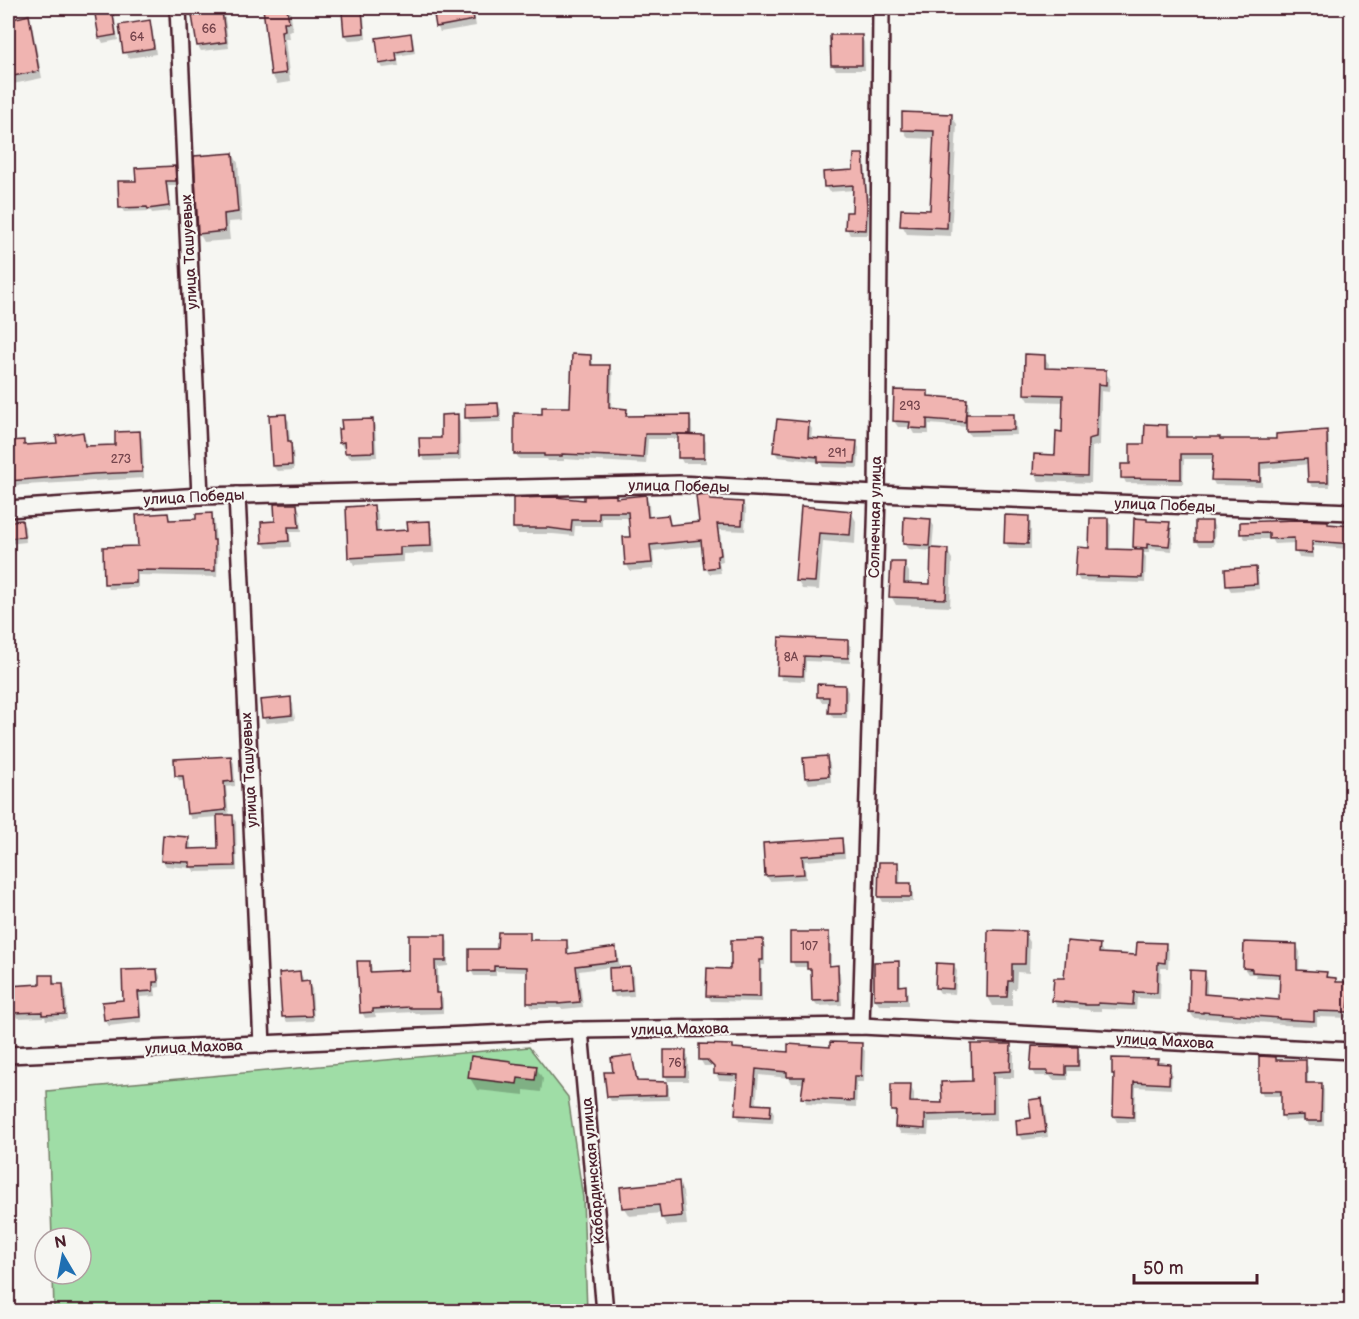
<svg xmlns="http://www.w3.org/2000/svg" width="1359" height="1319" font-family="'Balsamiq Sans',sans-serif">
  <rect width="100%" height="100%" fill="#f6f6f2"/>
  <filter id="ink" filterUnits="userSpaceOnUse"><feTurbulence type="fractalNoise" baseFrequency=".0167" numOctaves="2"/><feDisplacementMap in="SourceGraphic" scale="12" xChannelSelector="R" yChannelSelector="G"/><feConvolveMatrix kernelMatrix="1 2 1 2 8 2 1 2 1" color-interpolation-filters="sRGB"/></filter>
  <g filter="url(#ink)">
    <path fill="#9fdda6" stroke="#747e68" stroke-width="1.5" d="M529 1047 568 1097 583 1198 587 1311H54L53 1274H81V1238H52L47 1091Z"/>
    <g fill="#0003">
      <path d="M111 8 114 13 118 40 103 43 100 37 96 10Z"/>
      <path d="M263 8H290L293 30 288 31 289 39H285L290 82 277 84 272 75Z"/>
      <path d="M434 8H473L476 26 440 32 437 26Z"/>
      <path d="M918 8H958V13H921Z"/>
      <path d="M221 12 225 18 229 48 201 51 198 46Z"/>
      <path d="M361 12 364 17 366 39 349 40 345 35Z"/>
      <path d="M28 17 32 25 42 78 13 84 14 92 8 93V62L18 60Z"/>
      <path d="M149 22 152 27 156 54 128 58 125 52Z"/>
      <path d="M410 35 413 39 415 53 397 56 399 66 383 68 380 63Z"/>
      <path d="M861 36 864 42 865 70H836L832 65Z"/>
      <path d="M951 116 957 124 951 236 907 234 902 225 932 212 935 139 908 138 903 129Z"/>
      <path d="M233 154 238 163 242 221 228 222 230 240 204 242 199 233Z"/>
      <path d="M862 155 865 161 869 213 868 235H850L847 229 853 214 854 190 829 192 825 186 855 172Z"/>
      <path d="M175 167 177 172 178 185 168 186 171 211 152 213 151 211 124 212 121 207 138 182Z"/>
      <path d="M590 357 593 362V366L609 367 613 372 611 409 626 410 629 418 689 417 692 422V436H703L706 442V463H683L680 457V439H648L646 464 564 459V461H548L547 459H519L516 454 544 415 572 408Z"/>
      <path d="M1044 357 1049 364 1048 370 1105 372 1110 379 1109 392 1101 391 1100 445 1092 447 1091 483 1039 481 1034 473 1056 457 1063 433 1064 402 1029 401 1025 394Z"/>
      <path d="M927 392 930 398 966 400 969 406 968 416 1013 415 1016 421 1017 435 970 436 967 430V427L929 424V434H914L910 427H898L894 421Z"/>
      <path d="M498 404 501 410V422L470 423 467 417Z"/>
      <path d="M285 416 289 421 290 443 293 448 294 470 277 471 273 466Z"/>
      <path d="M457 416 460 421 461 460 425 461 421 455 443 439Z"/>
      <path d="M372 420 375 426 377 457 350 458 346 453V448H343L340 442Z"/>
      <path d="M808 423 812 429 811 440 856 442 859 448 858 468 823 467 820 462 778 457 775 452Z"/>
      <path d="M1166 426 1170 432 1169 438 1220 440H1278L1326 431 1329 437 1330 487H1313L1309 482V464L1262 469V486L1215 485 1212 479 1214 459H1184L1183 484 1126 483 1123 477 1145 446Z"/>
      <path d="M83 433 86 440 87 448 117 447 139 433 143 439 144 478 8 486V462H10L23 441 26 447 58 445Z"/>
      <path d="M645 497 649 503 650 519 668 517 672 527 701 524 709 497 711 501 743 503 746 509 745 531 720 530 723 561 719 562 721 573 709 574 706 568 703 546 653 551 654 569 630 571 627 565 632 538 630 518H602V526H575L574 536 553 534H518L514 528 586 502Z"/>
      <path d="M297 505 300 511 301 532H290L291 547 267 548 263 543Z"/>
      <path d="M374 507 378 514 379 533 409 531 429 522 433 530 434 553 403 554 404 562 354 565 350 557Z"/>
      <path d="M803 508 851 512 856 521 855 544 823 541 819 590 802 589 797 580Z"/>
      <path d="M168 514 171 521 198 520 211 514 214 520 216 544 218 547 217 577 138 575V588L109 589 106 583 140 547Z"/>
      <path d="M1007 517H1028L1031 523V549H1009L1006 543Z"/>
      <path d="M930 520 934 526 932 550H947L952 559 950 607 896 605 891 596 904 564 909 572V585L931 586 932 551 908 549 904 544Z"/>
      <path d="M1107 520 1111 525 1110 550 1137 551 1134 547 1146 520 1148 522 1169 524 1172 529 1173 536 1172 551 1149 549V553H1143L1146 557 1145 583 1080 581 1077 576Z"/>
      <path d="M21 521 25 527 26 542 8 544V523Z"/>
      <path d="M1212 522 1215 528 1214 546H1200L1196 540Z"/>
      <path d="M1330 527 1352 528V556L1348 551V549L1314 546V558L1299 557 1296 552V543L1274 544 1271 539H1245L1242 533Z"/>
      <path d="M1255 569 1258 574 1259 589 1231 591 1228 586Z"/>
      <path d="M781 639 847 642 851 647 850 663 806 661 805 681 782 680 779 674Z"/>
      <path d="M845 686 848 692 847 718H833L830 712V702H822L818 697Z"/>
      <path d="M290 699 293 704 295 720 266 723 263 717Z"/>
      <path d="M231 757 234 763 235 786 226 787 229 816H232L236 822 237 871 195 872 192 868 166 866 163 861 188 838 191 844V851L219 850 218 817 191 819 188 813 185 781H180L176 776Z"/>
      <path d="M826 758 830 764 831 782 809 784 806 778 805 760Z"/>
      <path d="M841 840 844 845 845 858 805 861 806 879 770 881 766 876 765 844Z"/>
      <path d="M897 864 901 869 900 885H910L913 891V902H883L880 897Z"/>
      <path d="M529 933 532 941H566L569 947V955L615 949 618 955 620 969 630 968 633 974 634 996 615 997 612 991 610 967 579 971 583 1007 562 1009V1008H532L529 1003V972L496 971V976H474L471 970 499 950Z"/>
      <path d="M828 933 831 939V967H837L840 973 842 1005 817 1006 814 1000 812 974 808 967H795L792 961Z"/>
      <path d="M1025 933 1030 942 1029 973 1017 972 1016 989H1012V1006H993L988 997Z"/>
      <path d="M445 936 448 942V966L438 967V995H440L443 1000V1013L415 1014 414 1012 375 1014 376 1017 365 1018 362 1012 369 962 372 968V974L411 971Z"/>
      <path d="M762 941 765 946V965H762V1002L711 1001 708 996 731 970Z"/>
      <path d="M1165 945 1169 951 1168 968H1161L1160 999 1137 998 1136 1010 1101 1009V1011H1090L1089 1010 1057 1007 1054 1001 1065 980 1099 946 1103 952V955L1137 957Z"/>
      <path d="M1297 946 1300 952 1299 972 1326 973 1329 979H1336L1338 983 1349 984 1352 988V1018L1317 1017V1026L1284 1025 1283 1024 1206 1018V1019L1194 1018 1190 1012 1204 972 1207 978V996L1281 1001 1282 979 1257 978 1255 974H1248L1244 968Z"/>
      <path d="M875 963H898L901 969V987H905L908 993V1005H879L875 999Z"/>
      <path d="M953 965 957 971 955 994 940 993 936 987Z"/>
      <path d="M157 970 160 976V987L155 988 156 996 140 997 142 1022 109 1026 105 1020 104 1003 125 1001Z"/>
      <path d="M300 973 303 978V983H308L312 989 314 1021 287 1022 284 1017Z"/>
      <path d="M52 976 55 982V986L62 985 66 991 67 1019 46 1020 45 1017 17 1018 13 1010H11L8 1005V987L42 986Z"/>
      <path d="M861 1045 865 1051 864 1082H857L856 1107 807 1104 803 1097 804 1083H792L789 1078 759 1075 756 1105 770 1106 774 1113 773 1123 740 1121 736 1114 739 1081 719 1080 716 1074V1070L712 1066H704L700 1059 733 1050 790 1054Z"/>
      <path d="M1010 1045 1014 1052V1078H996L997 1120 929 1122 928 1135 901 1134 897 1127 896 1117 892 1110 910 1086 914 1093V1103L944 1105 973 1082Z"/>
      <path d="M1077 1048 1080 1054V1071H1068V1080H1053L1050 1076H1035L1032 1071Z"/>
      <path d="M685 1052 688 1057V1081H668L665 1075Z"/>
      <path d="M631 1056 634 1061 638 1083H666L669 1088V1100L611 1101 608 1096 615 1074Z"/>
      <path d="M1275 1058 1277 1062H1305L1308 1067V1085H1321L1324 1090V1126H1309L1306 1120 1285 1121 1282 1115V1096H1263L1260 1090Z"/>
      <path d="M1157 1060 1160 1065 1169 1066 1172 1071 1171 1089 1136 1087 1135 1122H1117L1114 1116 1115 1078 1113 1074Z"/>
      <path d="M536 1067 543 1079 541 1092 524 1090V1095L477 1090 470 1078Z"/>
      <path d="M1041 1100 1045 1106 1048 1137 1022 1140 1018 1134 1032 1119Z"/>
      <path d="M678 1183 683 1192 687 1225 667 1226 662 1218V1213L629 1216 624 1208Z"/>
    </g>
    <g fill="#f0b4b1" stroke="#4a1f2b" stroke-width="1.5">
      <path d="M94 8H112L116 35 99 38Z"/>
      <path d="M263 8H287L289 22H284L285 30 281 31 286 73 271 75Z"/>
      <path d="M433 8H472L474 20 436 27Z"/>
      <path d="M362 10 364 33 344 35 342 12Z"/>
      <path d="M222 11 226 42 197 46 192 15Z"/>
      <path d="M29 15 39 71 8 77V20Z"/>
      <path d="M150 20 154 48 123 53 119 25Z"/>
      <path d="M411 33 413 49 396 52 397 61 379 64 376 38Z"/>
      <path d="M830 35H862V65H831Z"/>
      <path d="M902 112 952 114 947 228 900 226 901 209 930 210 934 131 902 130Z"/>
      <path d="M233 153 238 212 224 214 225 231 198 234 194 156Z"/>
      <path d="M854 154H863L867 206 866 230 845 229 846 212H852L853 185 824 187 823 172 853 170Z"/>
      <path d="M175 166 176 181H166L169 206 148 209 147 207 119 208 118 181H136L135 168Z"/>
      <path d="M572 354 591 355V365H610L609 407 627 409 626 416 690 415V434H645L643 458 611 456 562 454V456H544V454H514V413L542 414V407H570Z"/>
      <path d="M1025 354 1045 355V368L1106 370V385L1098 384 1096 437 1088 439 1087 476 1033 474 1034 454 1055 455 1056 431 1062 432 1063 395 1024 394Z"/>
      <path d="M894 390 928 391V396L967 399 965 422 927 419V429L909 428 910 422 893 421Z"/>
      <path d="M498 403 499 417 465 418V404Z"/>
      <path d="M286 414 288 441H291L292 465 272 466 269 415Z"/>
      <path d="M458 414V455L420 456 419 438H441V415Z"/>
      <path d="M966 414H1014V430L966 431Z"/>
      <path d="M373 419 374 452 345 453 344 442 339 443 338 429H342L341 420Z"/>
      <path d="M777 419 809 422 808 438 857 441 855 463 818 462V457L773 452Z"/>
      <path d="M1145 424 1167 425V437H1220V439H1276V434L1327 430 1328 482H1308L1307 459 1260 463V481L1211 480 1213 454H1181V479L1121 478V464H1130V444H1144Z"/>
      <path d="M140 431 142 472 94 474 9 481 8 441 24 440V445L57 443 56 436 83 432 85 446 115 445V432Z"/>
      <path d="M678 434 704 435V458H678Z"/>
      <path d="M616 495V498L646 495 648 517 668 515 670 525 699 522 696 496 710 495V500L743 502 742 525 717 524 721 555 717 556 718 567 704 569 701 540 650 545 652 563 625 565 623 537H630L628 512H599V520H572L571 531 549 528H513V498L554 497 584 500V496Z"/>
      <path d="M274 504H297L299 527H288L289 541 262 543 261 522 275 521Z"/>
      <path d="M374 505 376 532 408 530 407 522 430 521 431 546 400 547V555L348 558 346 507Z"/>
      <path d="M801 506 852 511 850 535 819 533 815 582 795 581Z"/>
      <path d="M168 513 169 520 196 519V514L212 513 213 540H215V571L136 570V583L104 584 103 547 138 546 136 515Z"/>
      <path d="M1005 515 1029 516 1028 544 1004 543Z"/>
      <path d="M904 517 931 519 929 546 903 544Z"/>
      <path d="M1090 518H1108V549L1143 550 1142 578 1075 576 1077 547 1089 548Z"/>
      <path d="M1134 518 1147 519V521L1170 522 1169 529H1171L1169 546 1147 544V548L1133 547Z"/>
      <path d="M22 520 24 537 8 538V521Z"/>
      <path d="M1295 520 1328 521V524L1352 526V544L1312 541V553L1294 552V538L1269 539V533L1240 534V522Z"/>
      <rect x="1195" y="521" width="17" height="20"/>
      <path d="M931 548 948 549 946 599 889 597 891 562H905L904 583 930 584Z"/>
      <path d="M1256 567 1257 584 1226 586 1225 569Z"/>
      <path d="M779 637 848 640V658L804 656 803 676 777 675Z"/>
      <path d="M817 684 845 685V713H828L829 697H817Z"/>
      <path d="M291 697 292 715 262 718 260 700Z"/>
      <path d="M231 756 233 781 224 782 226 810 187 814 183 776H175L174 759Z"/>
      <path d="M827 756 829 776 805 778 803 758Z"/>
      <path d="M217 815H233L235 866 190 867V862L161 861 163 835 189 837 188 849 218 848Z"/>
      <path d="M842 838 843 853 802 856 804 874 765 876 763 843Z"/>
      <path d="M879 862H898V883H911V897H878Z"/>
      <path d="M988 930 1026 931 1025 964H1012V981H1008L1007 997H987Z"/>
      <path d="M498 932H530V940H567V954L616 947 617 961 576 966 580 1002 558 1004V1003H527V967L494 966V971H469V949H497Z"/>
      <path d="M790 932H829V966L838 965 839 1000 812 1001 811 969H807V962H790Z"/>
      <path d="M409 935H446V961H435L436 993H440L441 1008H410V1007L373 1009V1012L360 1013 357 961H370V972L409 970Z"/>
      <path d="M763 939V960H760V997L706 996 707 968 730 969V965H731V940Z"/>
      <path d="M1067 941 1100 944 1099 953 1136 955 1137 942 1166 943 1165 963 1158 962 1157 993 1134 992 1133 1005 1098 1003V1005H1085V1004L1052 1001 1054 978H1064Z"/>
      <path d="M1244 942 1297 944V970L1327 972 1326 977 1336 978V982H1350L1348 1012 1314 1011V1021L1279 1019V1018L1203 1012V1013L1189 1012 1190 970 1205 971 1204 994 1279 1000 1280 974 1252 972V969L1243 968Z"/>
      <path d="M899 961V986L906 985V999H874V962Z"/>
      <path d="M936 963 954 964 953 989 935 988Z"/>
      <path d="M630 967 632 990 610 992 609 968Z"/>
      <path d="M157 969 158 982H153V991L138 992 140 1017 104 1020 102 1002 123 1000 122 970Z"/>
      <path d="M300 971 301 982 309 981 312 1016 282 1017 279 973Z"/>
      <path d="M40 975H53V984H63L65 1014 42 1015V1012L12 1013V1005H8V986L40 984Z"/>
      <path d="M830 1042 862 1043 861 1076H854L853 1101 801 1098 804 1077H787V1072L756 1069 753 1104 771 1105 770 1117 735 1115 738 1075 714 1074V1067L707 1060H699V1044L733 1045V1048L788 1052V1044L830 1047Z"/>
      <path d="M971 1044H1011L1010 1071 993 1072V1113L925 1115V1129L895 1127 896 1111H891V1084H911L910 1102 942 1103 941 1082 972 1081Z"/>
      <path d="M1032 1046 1078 1047V1066H1066V1075L1048 1074V1071H1030Z"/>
      <path d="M664 1050H686L685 1076H664Z"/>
      <path d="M632 1055 637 1081 667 1082V1095L607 1097 604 1072H613L611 1058Z"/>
      <path d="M471 1056 511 1061V1063L537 1066 535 1080 518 1078 517 1084 468 1078Z"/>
      <path d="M1259 1056 1276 1057V1060H1306V1083H1322L1321 1121H1304V1115L1281 1116V1091H1259Z"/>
      <path d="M1112 1058 1158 1059 1157 1063 1170 1064 1169 1084 1134 1082 1133 1117 1113 1116 1114 1074H1112Z"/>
      <path d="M1042 1098 1046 1132 1017 1135 1016 1120 1031 1118 1029 1100Z"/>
      <path d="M679 1181 682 1216 661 1218 659 1205 622 1208 620 1187Z"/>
    </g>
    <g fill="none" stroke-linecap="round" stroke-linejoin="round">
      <g stroke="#4a1f2b" stroke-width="20">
        <g id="minor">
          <path d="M178 8 200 496"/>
          <path d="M237 495 262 1045"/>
          <path d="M8 509 200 496 679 484 877 494 1352 512"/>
          <path d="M861 1026 877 494 881 8"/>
          <path d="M580 1030 605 1312"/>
          <path d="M8 1055 580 1030 861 1026 1352 1051"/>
        </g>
      </g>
      <use href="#minor" stroke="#f6f6f2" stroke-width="15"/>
    </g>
  </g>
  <g text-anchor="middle" stroke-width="4.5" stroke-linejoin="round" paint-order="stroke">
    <g font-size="12" fill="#74444c">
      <text x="209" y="33">66</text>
      <text x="137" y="41">64</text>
      <text x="910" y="410">293</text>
      <text x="837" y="457">291</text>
      <text x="121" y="463">273</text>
      <text x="791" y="661">8А</text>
      <text x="809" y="950">107</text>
      <text x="675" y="1067">76</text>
    </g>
    <g font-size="15" fill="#4a1f2b" stroke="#f6f6f2">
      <text transform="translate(189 252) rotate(-93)" y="5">улица Ташуевых</text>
      <text transform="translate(679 486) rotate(1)" y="5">улица Победы</text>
      <text transform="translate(194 497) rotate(-3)" y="5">улица Победы</text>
      <text transform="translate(1165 505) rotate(2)" y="5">улица Победы</text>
      <text transform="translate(875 517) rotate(-89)" y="5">Солнечная улица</text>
      <text transform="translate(249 770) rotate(-93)" y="5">улица Ташуевых</text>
      <text transform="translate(680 1029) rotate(-1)" y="5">улица Махова</text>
      <text transform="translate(1165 1041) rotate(3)" y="5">улица Махова</text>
      <text transform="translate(194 1047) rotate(-2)" y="5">улица Махова</text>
      <text transform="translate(593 1171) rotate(-95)" y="5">Кабардинская улица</text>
    </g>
  </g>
  <rect width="1359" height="1319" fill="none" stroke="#f6f6f2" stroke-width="30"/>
  <rect x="15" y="15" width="1329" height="1289" fill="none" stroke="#4a1f2b" stroke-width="2" filter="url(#ink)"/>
  <g transform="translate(63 1256) rotate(350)"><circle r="28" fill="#f6f6f2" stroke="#b1a0a2" stroke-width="1.5"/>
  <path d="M0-4.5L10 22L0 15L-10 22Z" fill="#1f6fb2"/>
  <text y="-9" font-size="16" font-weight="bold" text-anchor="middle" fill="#4a1f2b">N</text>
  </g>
  <path d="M1134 1274v9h123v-9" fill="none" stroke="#4a1f2b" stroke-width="3"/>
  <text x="1143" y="1274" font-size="18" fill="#4a1f2b" stroke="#f6f6f2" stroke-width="4.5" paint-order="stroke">50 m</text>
</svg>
